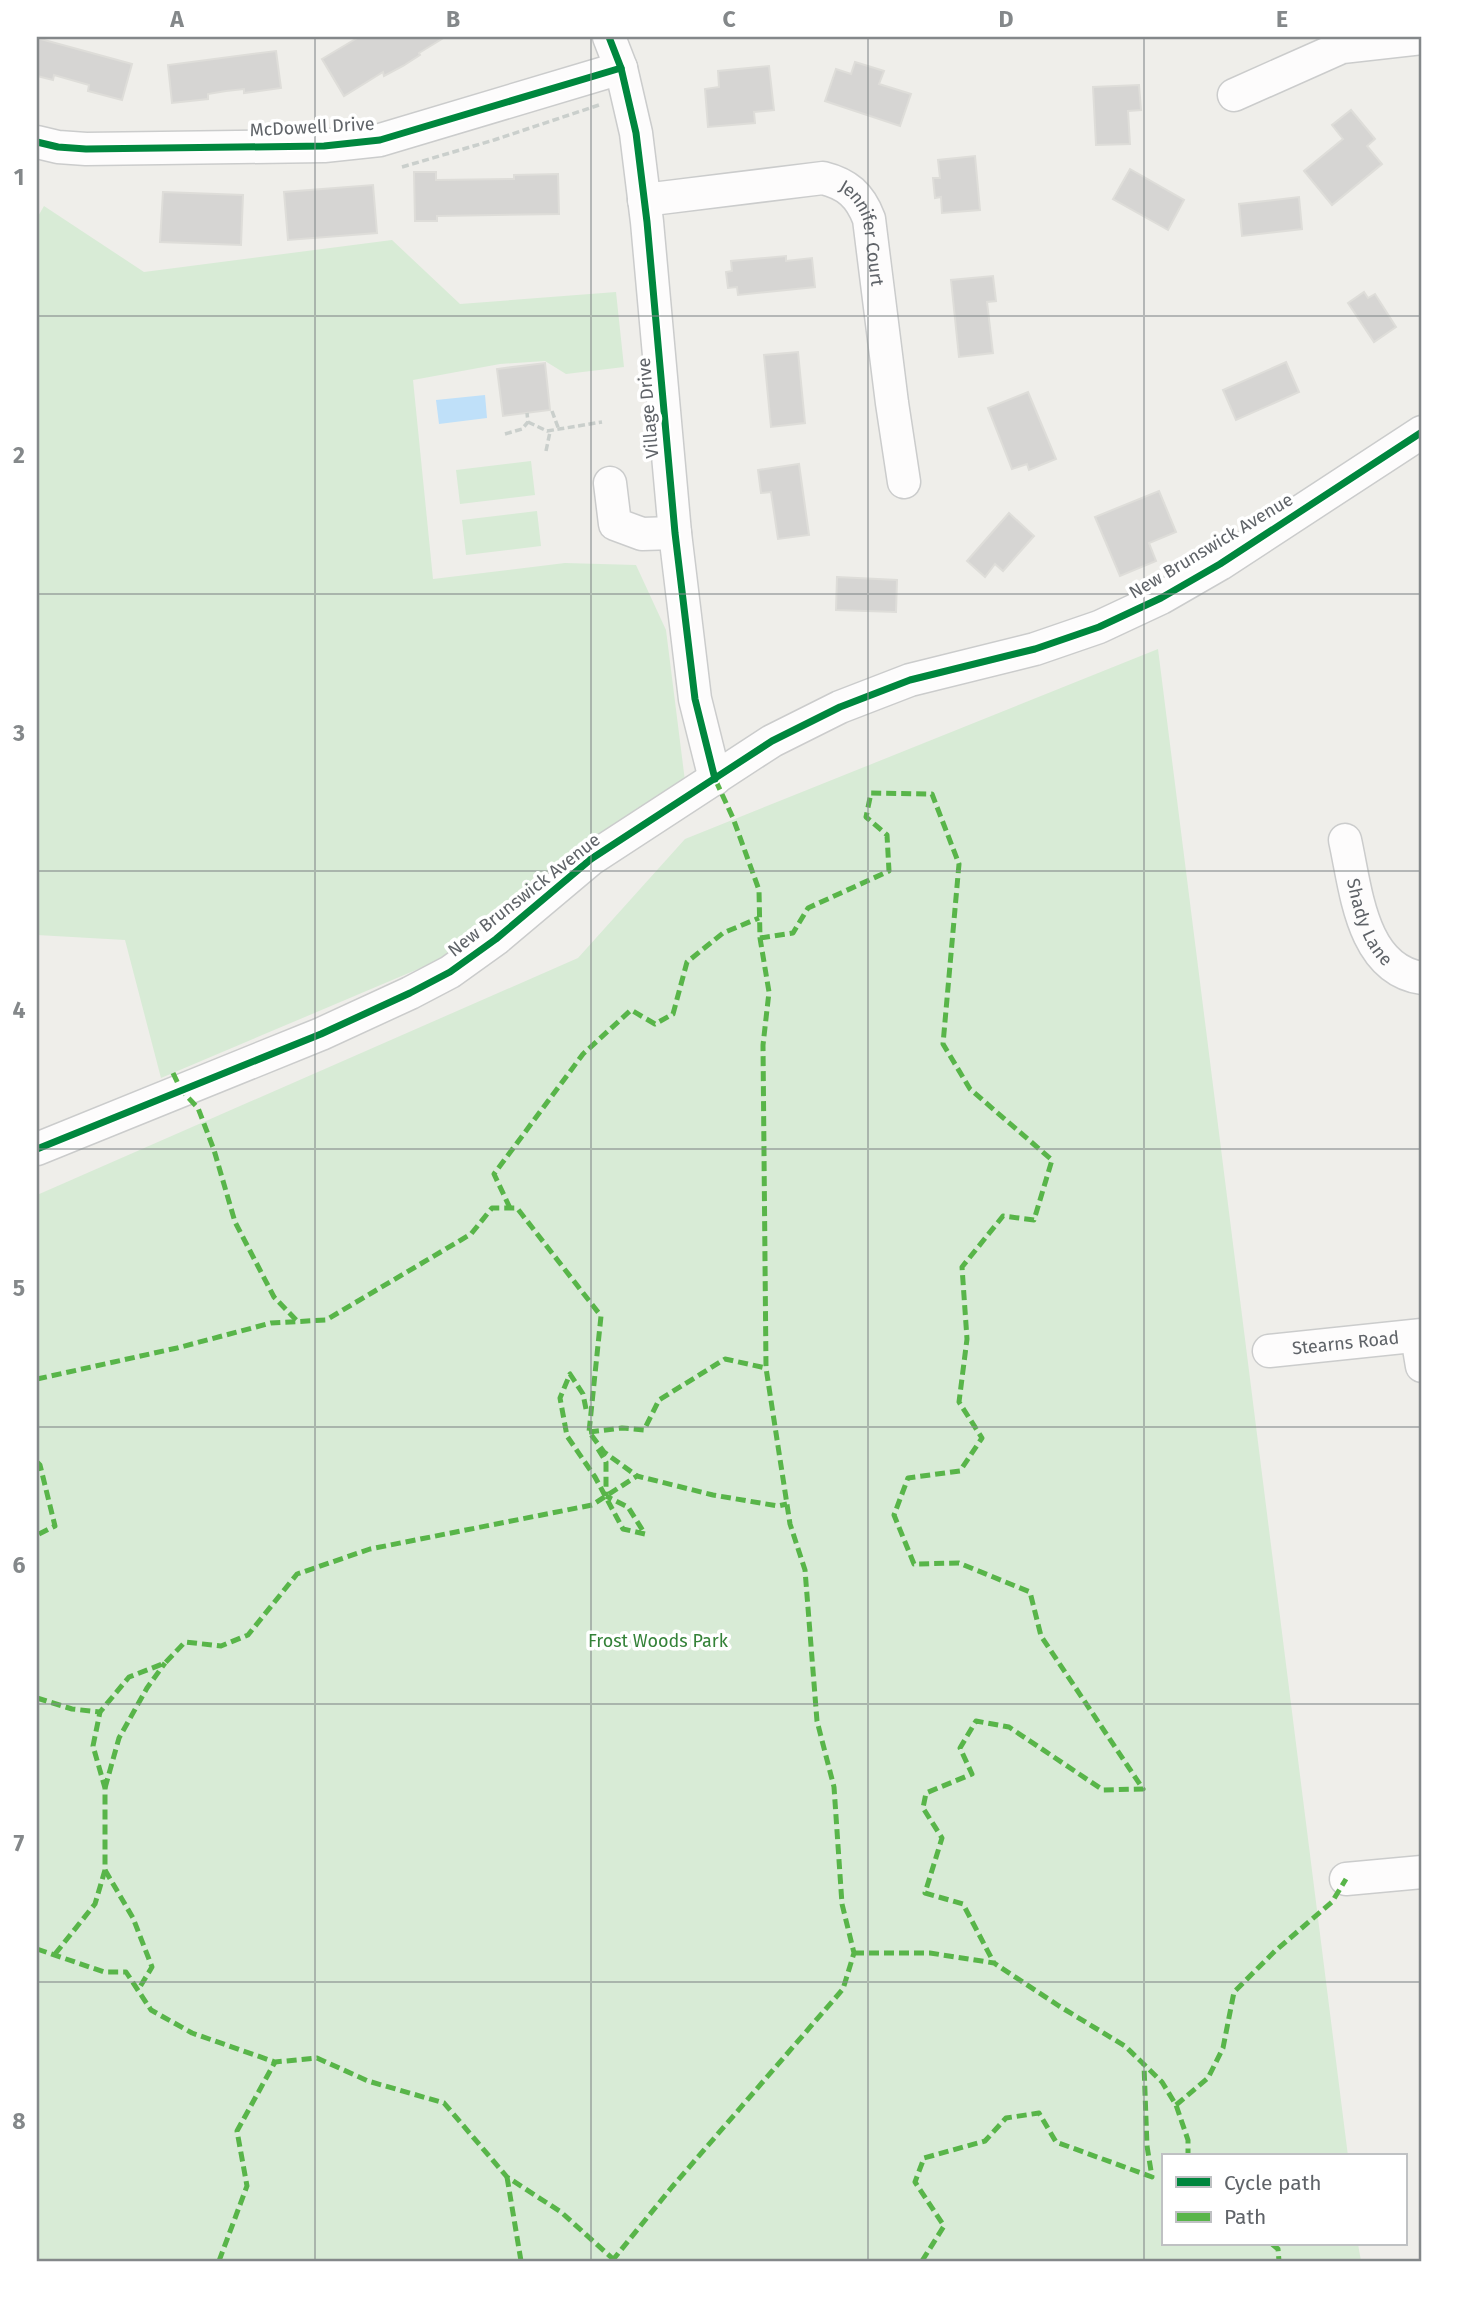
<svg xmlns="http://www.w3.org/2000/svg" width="1459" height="2298" font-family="'Fira Sans',sans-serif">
  <rect width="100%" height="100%" fill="#efeeea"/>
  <g fill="#d8ebd6">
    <path d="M44 206 144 272 392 240 460 304 616 292 624 367 566 374 545 361 500 364 413 380 433 579 565 563 636 565 666 630 686 789 456 953 161 1078 125 940 37 935V218Z"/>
    <path d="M531 461 535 495 460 504 456 470Z"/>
    <path d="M537 511 541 546 466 555 462 520Z"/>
    <path d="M1158 649 1348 2156H1163V2244H1358L1361 2261H37V1195L578 958 685 839Z"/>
  </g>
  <path fill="#bfe0f9" d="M485 395 487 418 439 424 436 400Z"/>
  <g fill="#d6d5d3" stroke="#deddd9" stroke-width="2">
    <path d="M359 37H445L419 53 420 55 403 66 384 76 383 72 344 96 322 59Z"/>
    <path d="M37 38 132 64 122 100 88 91 89 85 54 75 53 80 37 76Z"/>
    <path d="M276 51 281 88 244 93V89L226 91 208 94V99L172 103 168 65Z"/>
    <path d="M855 62 884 71 879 84 911 94 900 126 825 101 836 69 851 74Z"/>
    <path d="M769 66 774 110 754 112 755 123 708 127 705 89 719 87 718 71Z"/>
    <path d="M1139 85 1141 110 1128 111 1130 144 1096 145 1093 87Z"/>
    <path d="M1351 110 1375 139 1367 146 1382 164 1332 205 1304 171 1343 139 1332 125Z"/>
    <path d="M975 156 980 210 942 213 941 197 935 198 933 178H940L938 160Z"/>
    <path d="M1130 169 1184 200 1168 230 1113 199Z"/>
    <path d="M414 172H436V180L514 179V175L558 174 559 214 437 216V221H415Z"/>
    <path d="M373 185 377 233 288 240 284 192Z"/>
    <path d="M163 192 243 195 241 245 160 242Z"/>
    <path d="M1299 197 1302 229 1242 236 1239 204Z"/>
    <path d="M786 256V261L812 258 815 287 738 295 737 287 728 288 726 272 732 271 731 261Z"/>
    <path d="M993 276 996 301 987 302 993 353 959 357 951 280Z"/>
    <path d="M1364 292 1368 298 1375 294 1396 327 1374 342 1348 303Z"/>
    <path d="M798 352 805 423 771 427 764 355Z"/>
    <path d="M1286 362 1299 392 1236 420 1223 390Z"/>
    <path d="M545 363 550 410 503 416 497 369Z"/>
    <path d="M1028 392 1056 459 1029 470 1027 464 1012 469 988 408Z"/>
    <path d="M799 464 809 535 778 539 771 492 761 493 758 470Z"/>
    <path d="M1159 491 1176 532 1149 543 1156 561 1120 576 1095 517Z"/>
    <path d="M1009 513 1034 536 1003 571 995 564 985 577 967 561Z"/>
    <path d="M837 577 897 580 896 612 836 610Z"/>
  </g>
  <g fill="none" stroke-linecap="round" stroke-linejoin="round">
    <g stroke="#cbcccc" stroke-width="35">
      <g id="minor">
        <path d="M609 37 621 68 636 133 647 222 675 533 695 699 715 779"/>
        <path d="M1234 95 1342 47 1422 38"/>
        <path d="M37 142 58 147 86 149 324 146 380 140 621 68"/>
        <path id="s1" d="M644 200 823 178C847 184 860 195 869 219L892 403 904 482"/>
        <path d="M610 483 615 524 642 534 675 533"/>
        <path id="s2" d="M1345 840C1356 889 1361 969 1422 978"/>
        <path d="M37 1149 321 1034 410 993 450 972 496 939 591 859 772 741 840 707 910 680 1035 649 1099 627 1161 598 1220 564 1422 432"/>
        <path d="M1417 1336 1422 1366"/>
        <path id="s3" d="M1269 1351 1422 1335"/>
        <path d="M1346 1879 1422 1872"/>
      </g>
    </g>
    <g stroke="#cacfcc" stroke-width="3.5" stroke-dasharray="7 3.5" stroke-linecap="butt">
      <path d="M402 167 494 140 602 104"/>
      <path d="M552 411 559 430"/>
      <path d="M528 422 547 431 602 422"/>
      <path d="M505 434 522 429 528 422 527 413"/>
      <path d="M546 451 550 432"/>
    </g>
    <use href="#minor" stroke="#fdfcfc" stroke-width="32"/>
    <g stroke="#58b549" stroke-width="5" stroke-dasharray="10 5" stroke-linecap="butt">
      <path d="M760 938 793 933 808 908 889 871 887 835 866 817 871 793 932 794 959 864 943 1044 970 1089 1052 1160 1034 1220 1003 1216 962 1267 967 1339 959 1402 982 1438 960 1471 908 1478 894 1515 914 1564 959 1563 1030 1592 1041 1636 1143 1789 1103 1790 1009 1727 976 1721 960 1748 972 1774 926 1793 923 1808 942 1838 925 1893 963 1904 994 1963"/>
      <path d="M173 1073 181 1090 198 1108 214 1150 235 1222 274 1297 298 1322"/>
      <path d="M510 1208 494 1174 583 1054 631 1010 655 1024 673 1014 687 962 723 933 759 918"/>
      <path d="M37 1379 177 1348 271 1323 326 1320 471 1234 492 1208H517L601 1316 589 1432 604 1452 637 1476"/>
      <path d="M586 1409 583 1394 570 1374 560 1398 567 1436 595 1477 623 1529 645 1534 628 1507 606 1496"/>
      <path d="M589 1432 622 1428 644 1430 659 1400 725 1359 766 1368"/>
      <path d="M598 1449 606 1462V1496"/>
      <path d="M37 1462 40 1465 55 1526 37 1535"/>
      <path d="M37 1698 72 1709 100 1712 129 1677 165 1663 185 1642 221 1646 248 1635 297 1574 370 1549 592 1505 637 1476 713 1495 778 1506 787 1504"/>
      <path d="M105 1788 119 1738 147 1688 165 1663"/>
      <path d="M105 1870 133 1918 152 1967 138 1990"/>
      <path d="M37 1949 104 1972H126L151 2010 192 2033 275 2062 317 2058 368 2081 444 2103 507 2177 561 2212 613 2259"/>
      <path d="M854 1953H930L994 1963 1059 2006 1125 2046 1162 2082 1176 2105 1188 2140V2156"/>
      <path d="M55 1954 95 1904 105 1870V1788L93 1746 100 1712"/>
      <path d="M1176 2105 1208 2078 1223 2048 1234 1992 1275 1951 1332 1902 1346 1879"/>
      <path d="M507 2177 521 2261"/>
      <path d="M1272 2244 1278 2249 1279 2261"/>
      <path d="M219 2261 247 2186 237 2131 275 2062"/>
      <path d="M612 2261 672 2187 843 1989 854 1953 842 1904 834 1787 817 1721 805 1570 790 1524 766 1368 763 1045 769 992 760 938 759 890 733 818 715 779"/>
      <path d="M922 2261 944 2226 915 2182 924 2158 985 2141 1006 2118 1039 2113 1056 2142 1152 2177 1147 2146 1144 2065"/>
    </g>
    <g stroke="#fff" stroke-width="11">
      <g id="cycleway">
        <path d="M609 37 621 68 636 133 647 222 675 533 695 699 715 779"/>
        <path d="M37 142 58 147 86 149 324 146 380 140 621 68"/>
        <path d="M37 1149 321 1034 410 993 450 972 496 939 591 859 772 741 840 707 910 680 1035 649 1099 627 1161 598 1220 564 1422 432"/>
      </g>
    </g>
    <use href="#cycleway" stroke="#00873e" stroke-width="7"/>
  </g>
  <path fill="none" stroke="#84888a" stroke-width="2" stroke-opacity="0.55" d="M315 37V2261M591 37V2261M868 37V2261M1144 37V2261M37 316H1422M37 594H1422M37 871H1422M37 1149H1422M37 1427H1422M37 1704H1422M37 1982H1422"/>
  <g text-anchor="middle" stroke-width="7" stroke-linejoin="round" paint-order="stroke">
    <g font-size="18" fill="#5f6368" stroke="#fff">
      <text transform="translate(312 127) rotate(-3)" y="6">McDowell Drive</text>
      <text dy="6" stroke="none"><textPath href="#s1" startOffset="256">Jennifer Court</textPath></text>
      <text transform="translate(648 408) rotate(-95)" y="6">Village Drive</text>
      <text transform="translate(1211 546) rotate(-31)" y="6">New Brunswick Avenue</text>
      <text transform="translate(524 895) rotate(-38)" y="6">New Brunswick Avenue</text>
      <text dy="6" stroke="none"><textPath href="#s2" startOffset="86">Shady Lane</textPath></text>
      <text dy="6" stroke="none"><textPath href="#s3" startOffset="77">Stearns Road</textPath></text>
    </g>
    <g font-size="18" fill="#348238" stroke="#fff">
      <text x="658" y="1647">Frost Woods Park</text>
    </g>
  </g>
  <rect width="1459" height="2298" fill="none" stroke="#ffffff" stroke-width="77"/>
  <rect x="1162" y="2154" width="245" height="91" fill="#ffffff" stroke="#bfc1c3" stroke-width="2"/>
  <rect x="1176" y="2177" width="35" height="10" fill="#00873e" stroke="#bfc1c3" stroke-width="2"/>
  <text x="1224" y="2190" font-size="21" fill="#5f6368">Cycle path</text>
  <rect x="1176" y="2212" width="35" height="10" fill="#58b549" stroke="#bfc1c3" stroke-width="2"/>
  <text x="1224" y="2224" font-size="21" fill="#5f6368">Path</text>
  <rect x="38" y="38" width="1382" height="2222" fill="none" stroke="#84888a" stroke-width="2.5"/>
  <g font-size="23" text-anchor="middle" font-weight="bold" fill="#84888a">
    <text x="177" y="27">A</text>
    <text x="453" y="27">B</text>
    <text x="729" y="27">C</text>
    <text x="1006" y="27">D</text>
    <text x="1282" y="27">E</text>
    <text x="19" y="185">1</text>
    <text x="19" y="463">2</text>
    <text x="19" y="741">3</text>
    <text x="19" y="1018">4</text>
    <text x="19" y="1296">5</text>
    <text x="19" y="1573">6</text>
    <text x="19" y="1851">7</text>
    <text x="19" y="2129">8</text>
  </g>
</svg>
